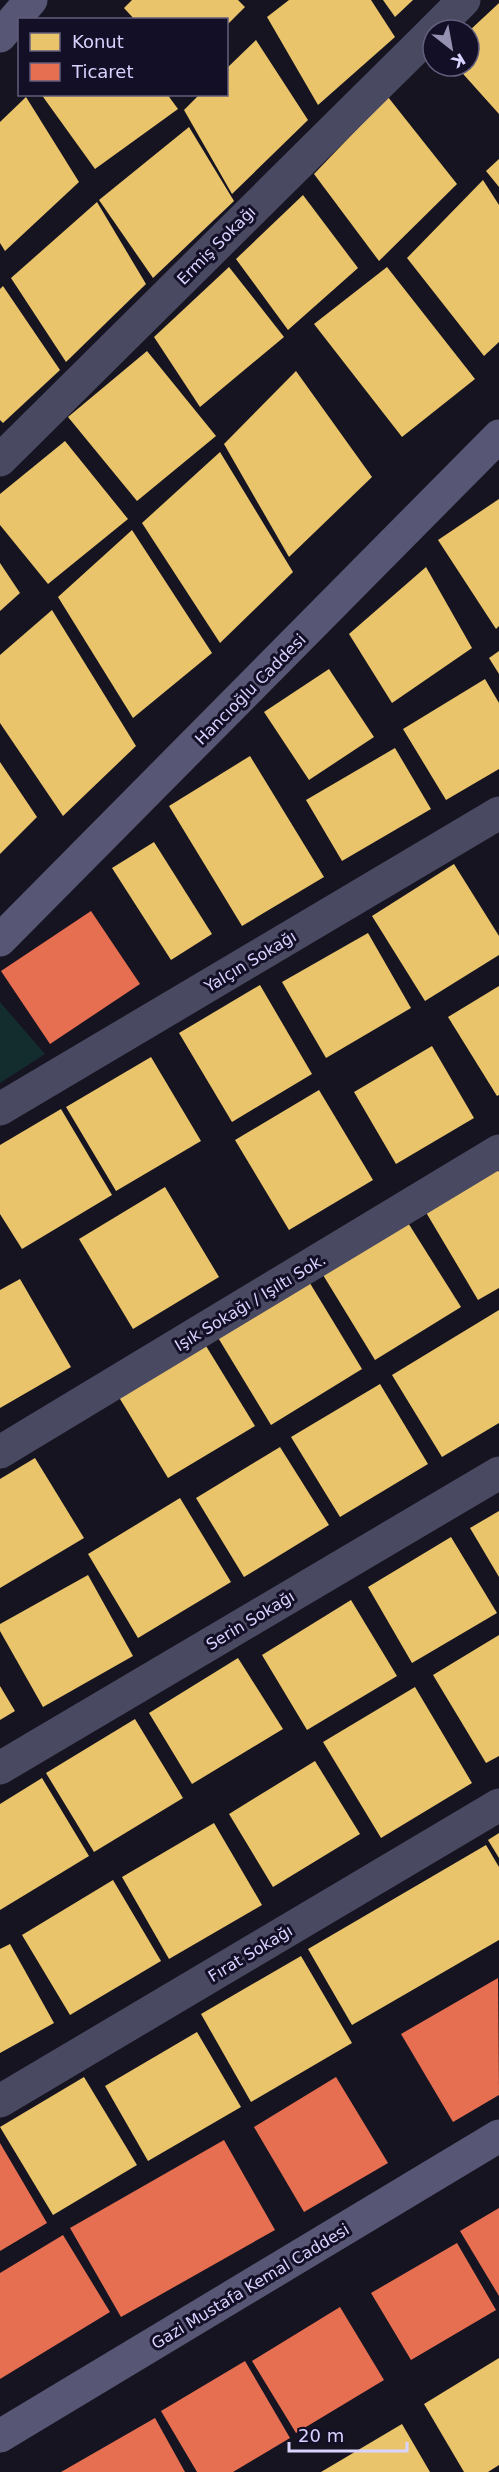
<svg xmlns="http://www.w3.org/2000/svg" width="499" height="2472" font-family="'DejaVu Sans',sans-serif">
  <rect width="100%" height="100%" fill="#161421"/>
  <path fill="#132c2d" d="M0 1002 45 1054 0 1083Z"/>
  <g fill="#e9c46a">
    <path d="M132 0H238L245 7 226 26V20H135L124 8Z"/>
    <path d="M289 0H371L395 37 318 105 267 17Z"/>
    <path d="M383 0H413L395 17Z"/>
    <path d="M499 3V114L456 66H469V31Z"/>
    <path d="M256 40 308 120 232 194 184 110 200 94H226V69Z"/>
    <path d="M41 94H167L178 109 95 169Z"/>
    <path d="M26 97 79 182 5 251 0 243V122Z"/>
    <path d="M388 97 457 184 379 261 314 174Z"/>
    <path d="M189 127 234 201 153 278 99 200Z"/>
    <path d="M499 159V187L486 171Z"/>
    <path d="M483 180 499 205V342L484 356 407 258Z"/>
    <path d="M303 195 358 268 288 330 236 259Z"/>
    <path d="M97 202 146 284 66 362 11 278Z"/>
    <path d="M229 267 284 337 200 407 154 337Z"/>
    <path d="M387 267 475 379 402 437 314 324Z"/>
    <path d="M3 286 60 370 3 423 0 420V289Z"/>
    <path d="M147 351 216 436 137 501 68 417Z"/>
    <path d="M296 371 372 477 289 557 224 444Z"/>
    <path d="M65 441 128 519 48 584 0 525V494Z"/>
    <path d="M220 452 293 572 220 643 142 523Z"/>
    <path d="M499 499V626L496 629 438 540Z"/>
    <path d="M132 530 212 653 133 718 58 597Z"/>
    <path d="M0 563 20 593 0 611Z"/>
    <path d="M426 567 472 648 392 703 349 634Z"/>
    <path d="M52 610 136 746 63 816 0 723V655Z"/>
    <path d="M499 651V674L489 658Z"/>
    <path d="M329 669 374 737 309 780 264 712Z"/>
    <path d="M485 679 499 703V769L446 800 403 729Z"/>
    <path d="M395 748 431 809 342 861 306 800Z"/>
    <path d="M250 756 324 877 242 926 169 806Z"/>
    <path d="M0 762 37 817 0 854Z"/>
    <path d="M154 842 212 934 171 960 112 868Z"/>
    <path d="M454 864 499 936V955L425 1001 372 916Z"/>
    <path d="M368 933 411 1008 326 1058 282 982Z"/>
    <path d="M260 985 312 1074 232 1122 179 1033Z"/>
    <path d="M499 986V1095L497 1096 448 1017Z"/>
    <path d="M432 1046 474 1118 396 1164 354 1092Z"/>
    <path d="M151 1057 201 1141 116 1191 66 1107Z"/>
    <path d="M319 1090 373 1180 289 1230 235 1140Z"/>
    <path d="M61 1109 112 1195 22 1249 0 1214V1145Z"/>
    <path d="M496 1167 499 1172V1288L478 1300 424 1209Z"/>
    <path d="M165 1187 219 1277 133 1329 79 1239Z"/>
    <path d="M405 1218 461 1307 375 1360 320 1270Z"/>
    <path d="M305 1275 362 1369 271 1425 214 1331Z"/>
    <path d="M20 1279 71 1367 0 1408V1290Z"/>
    <path d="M499 1310V1423L442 1457 392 1375Z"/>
    <path d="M203 1341 255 1426 168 1478 117 1394Z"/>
    <path d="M380 1384 428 1464 340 1517 291 1437Z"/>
    <path d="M280 1447 329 1525 244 1577 196 1498Z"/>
    <path d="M35 1458 84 1538 0 1588V1479Z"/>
    <path d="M180 1498 231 1582 138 1638 88 1554Z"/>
    <path d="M499 1511V1577L470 1528Z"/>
    <path d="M451 1537 497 1613 412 1663 368 1587Z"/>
    <path d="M88 1575 133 1656 43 1707 0 1631V1624Z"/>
    <path d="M351 1600 397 1676 307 1730 262 1655Z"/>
    <path d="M499 1635V1756L486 1763 433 1675Z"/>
    <path d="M238 1658 283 1729 192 1784 149 1713Z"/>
    <path d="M0 1686 15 1711 0 1720Z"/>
    <path d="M415 1687 472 1783 381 1838 323 1742Z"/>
    <path d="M135 1719 183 1798 94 1852 46 1773Z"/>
    <path d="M315 1761 360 1834 273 1887 229 1814Z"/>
    <path d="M42 1778 89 1856 0 1910V1804Z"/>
    <path d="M214 1823 262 1905 169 1959 122 1877Z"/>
    <path d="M499 1833V1858L488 1840Z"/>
    <path d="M486 1845 499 1867V1940L352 2025 308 1949Z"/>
    <path d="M113 1880 161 1961 70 2015 22 1935Z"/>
    <path d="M10 1944 54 2023 0 2053V1949Z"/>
    <path d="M301 1956 352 2043 251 2102 201 2014Z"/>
    <path d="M197 2032 241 2107 148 2161 105 2086Z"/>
    <path d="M84 2077 137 2165 53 2215 0 2127Z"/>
    <path d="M499 2358V2465L488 2472H464L424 2404Z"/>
    <path d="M402 2424 430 2472H321Z"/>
  </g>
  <g fill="#e76f51">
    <path d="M91 911 140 984 50 1044 1 971Z"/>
    <path d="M498 1978 499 2095 453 2122 401 2034Z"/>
    <path d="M336 2077 388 2163 304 2212 254 2127Z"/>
    <path d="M224 2140 275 2230 121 2317 70 2228Z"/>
    <path d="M0 2143 47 2223 0 2251Z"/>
    <path d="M499 2208V2296L460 2231Z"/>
    <path d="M63 2235 110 2312 0 2379V2273Z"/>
    <path d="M457 2243 496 2310 411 2360 371 2293Z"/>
    <path d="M340 2307 384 2380 296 2433 252 2361Z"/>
    <path d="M245 2361 290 2438 233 2472H197L161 2411Z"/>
    <path d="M155 2418 185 2472H61Z"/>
  </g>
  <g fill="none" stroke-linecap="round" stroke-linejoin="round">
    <g stroke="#4a4962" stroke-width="33">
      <path d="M434 30 464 0"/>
      <path d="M0 460 433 31"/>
      <path d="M0 1109 499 813"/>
      <path d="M0 1452 499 1151"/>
      <path d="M0 1768 499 1473"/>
      <path d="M0 2101 499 1805"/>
    </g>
    <g stroke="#575674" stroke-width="33">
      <path d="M0 36 31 0"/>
      <path d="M0 940 499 436"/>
      <path d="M0 2436 499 2136"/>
    </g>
  </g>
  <g text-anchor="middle" stroke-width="6" stroke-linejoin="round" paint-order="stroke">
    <g font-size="16" fill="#d9d4ff" stroke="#130f26">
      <text transform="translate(216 245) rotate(-45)" y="6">Ermiş Sokağı</text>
      <text transform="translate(250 689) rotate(-45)" y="6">Hancıoğlu Caddesi</text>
      <text transform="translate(250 961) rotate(-31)" y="6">Yalçın Sokağı</text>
      <text transform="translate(250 1302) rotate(-31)" y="6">Işık Sokağı / Işıltı Sok.</text>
      <text transform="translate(250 1620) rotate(-31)" y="6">Serin Sokağı</text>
      <text transform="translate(250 1953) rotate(-31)" y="6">Fırat Sokağı</text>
      <text transform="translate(250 2286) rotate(-31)" y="6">Gazi Mustafa Kemal Caddesi</text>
    </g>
  </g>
  <rect x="18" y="18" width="210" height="78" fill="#130f26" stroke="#625e7d" stroke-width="1.5"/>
  <rect x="30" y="33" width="30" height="18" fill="#e9c46a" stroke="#625e7d" stroke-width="1.5"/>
  <text x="72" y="48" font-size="18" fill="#d9d4ff">Konut</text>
  <rect x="30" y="63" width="30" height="18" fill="#e76f51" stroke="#625e7d" stroke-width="1.5"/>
  <text x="72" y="78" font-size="18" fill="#d9d4ff">Ticaret</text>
  <g transform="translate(451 48) rotate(149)"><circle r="28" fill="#130f26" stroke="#625e7d" stroke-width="1.5"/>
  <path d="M0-4.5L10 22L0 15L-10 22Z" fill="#9591b1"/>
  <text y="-9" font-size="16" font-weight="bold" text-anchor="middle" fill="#d9d4ff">K</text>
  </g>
  <path d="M289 2442v9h118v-9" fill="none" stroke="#d9d4ff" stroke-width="3"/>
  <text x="298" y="2442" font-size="18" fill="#d9d4ff" stroke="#130f26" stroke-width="4.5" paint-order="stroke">20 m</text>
</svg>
